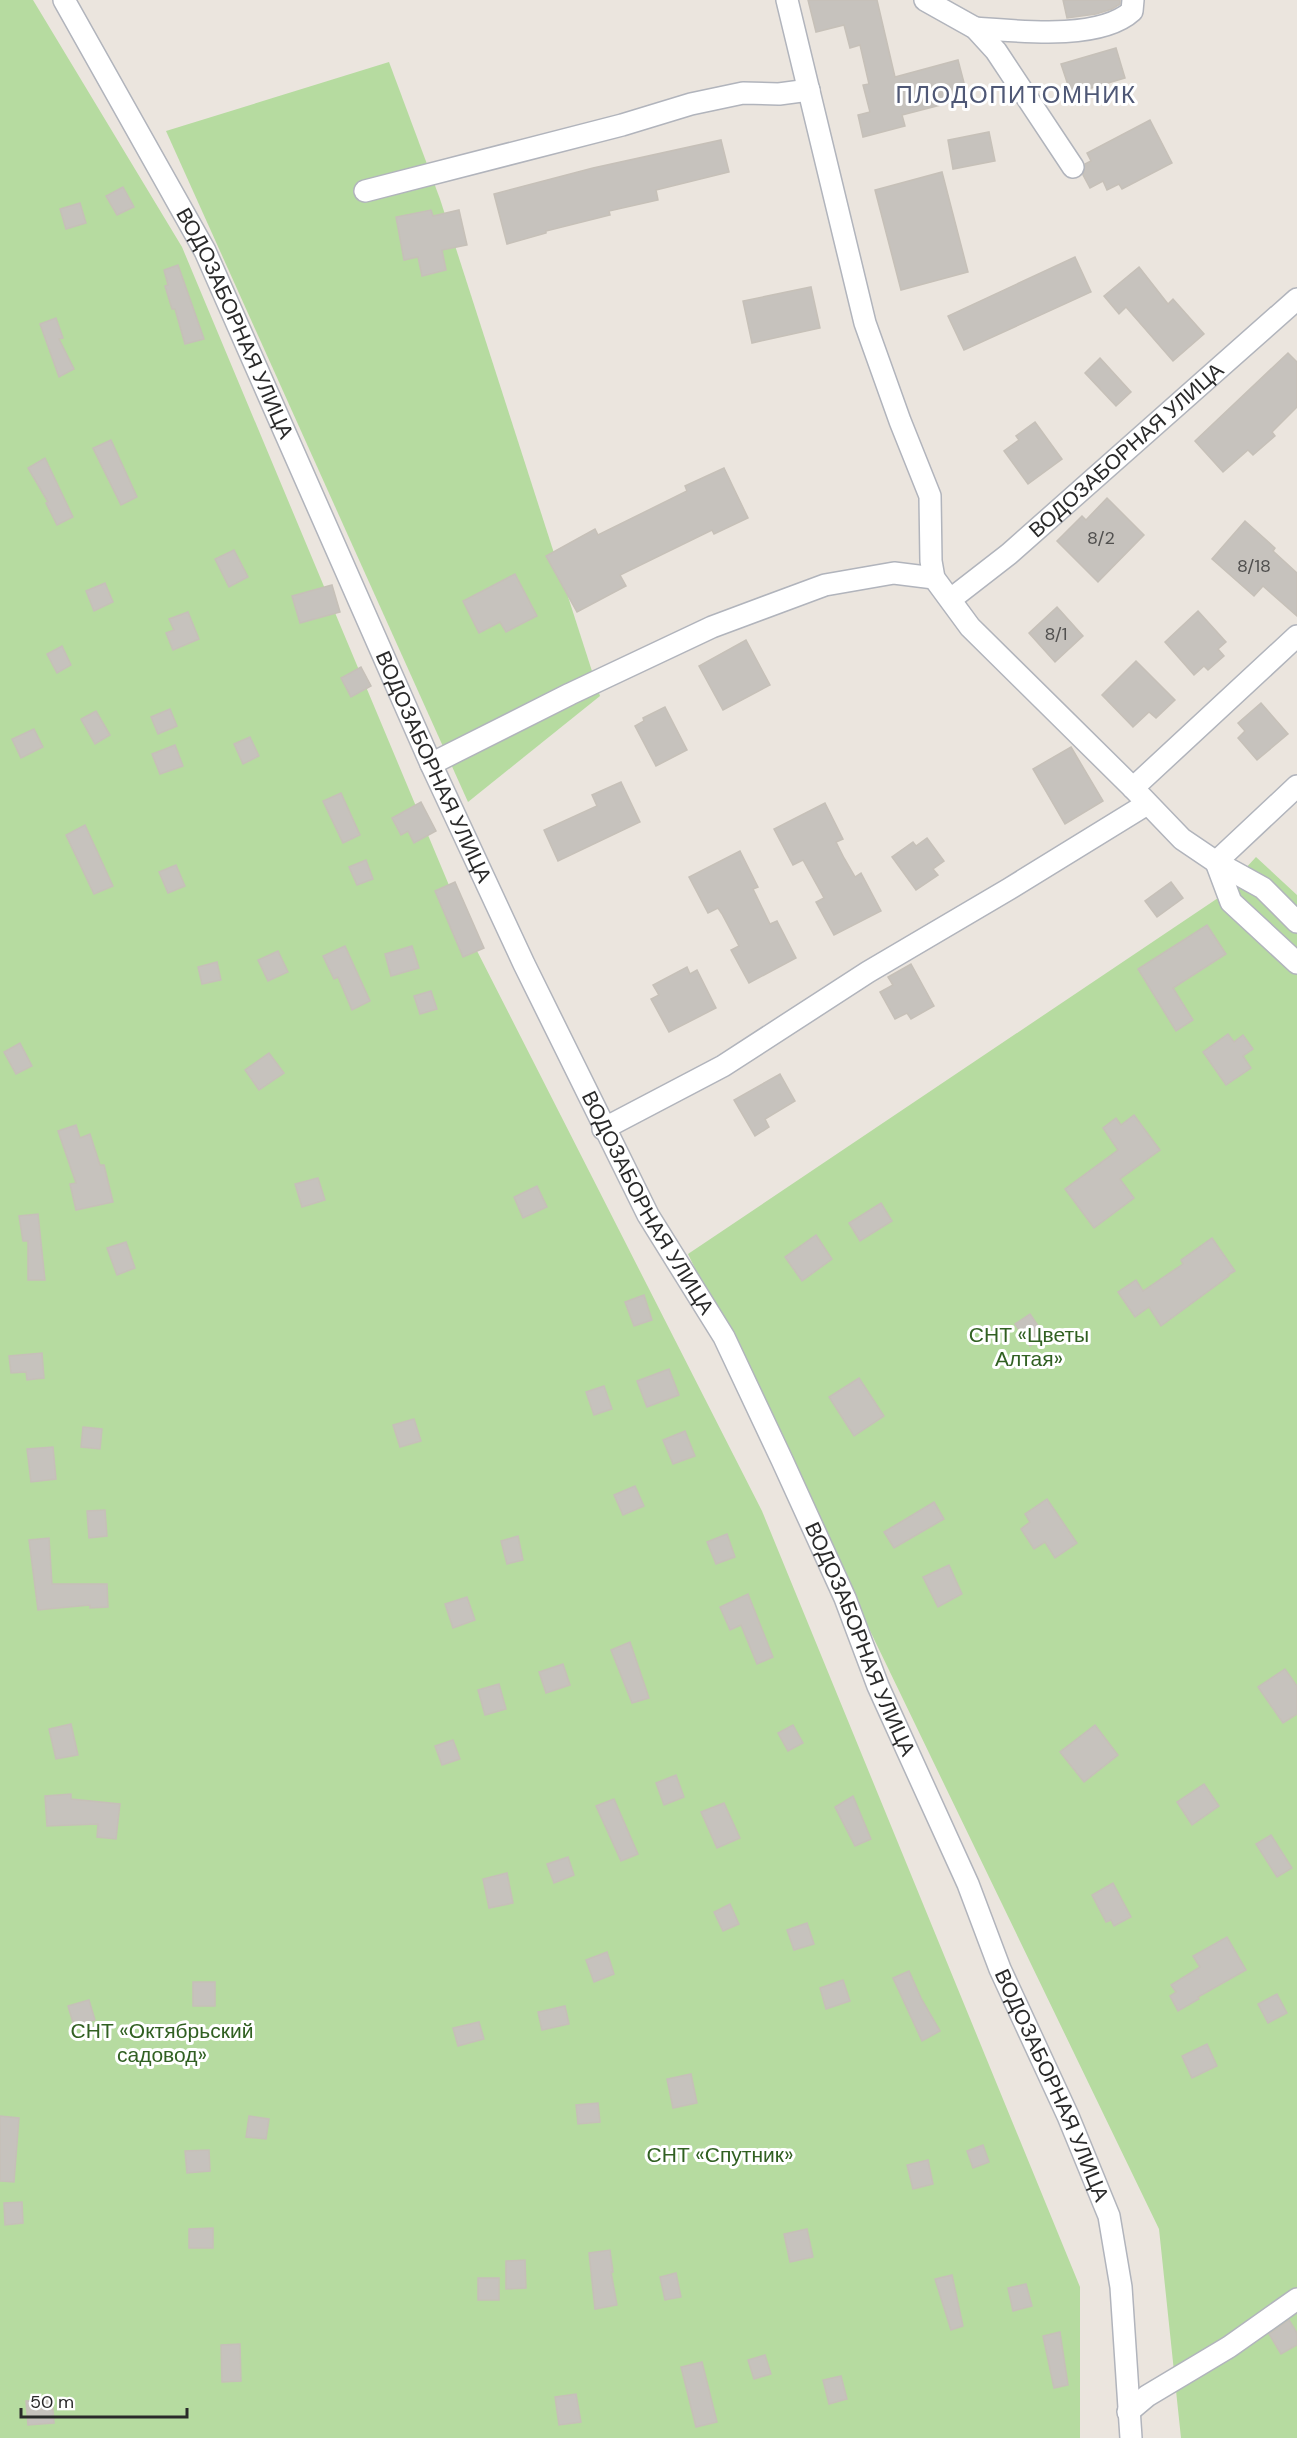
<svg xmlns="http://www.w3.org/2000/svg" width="1297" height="2438" font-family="'DM Sans',sans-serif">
  <rect width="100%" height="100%" fill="#ebe5de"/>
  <g fill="#b6dba0">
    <path d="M0 0H33L182 247 474 945 762 1511 1080 2287V2438H0Z"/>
    <path d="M389 62 440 199 600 696 468 802 166 131Z"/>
    <path d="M1256 857 1297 895V2438H1181L1159 2229 688 1254 1218 898Z"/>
  </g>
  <g fill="#c6c2bd" stroke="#c6c0b8" stroke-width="1.5">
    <path d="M808 0H877L895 77 958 60 968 98 902 115 905 126 863 137 858 115 870 112 863 85 869 84 860 45 850 48 844 25 816 32Z"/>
    <path d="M1063 0H1120V4L1112 9 1096 14 1067 18Z"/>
    <path d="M1116 48 1125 78 1071 94 1061 64Z"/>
    <path d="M1150 120 1172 163 1122 189 1119 184 1107 190 1103 181 1090 188 1083 175 1085 164 1091 161 1087 153Z"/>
    <path d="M989 132 995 161 953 169 948 140Z"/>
    <path d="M721 140 729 172 656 190 658 200 609 211 610 215 546 231V233L507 244 494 194 593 168Z"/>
    <path d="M942 172 968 272 901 290 875 190Z"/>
    <path d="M123 187 134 207 117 215 106 196Z"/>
    <path d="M80 203 86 223 66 229 60 209Z"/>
    <path d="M431 210 433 216 459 210 467 245 442 250 446 270 422 276 418 257 404 260 396 217Z"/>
    <path d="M1075 257 1091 292 964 350 948 316Z"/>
    <path d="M178 265 204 339 185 344 175 309H172L165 286 168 285 164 270Z"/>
    <path d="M1139 267 1168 304 1173 299 1204 334 1173 361 1126 307 1119 314 1104 296Z"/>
    <path d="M811 287 820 328 752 343 743 301Z"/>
    <path d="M56 318 63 338 59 339 74 369 59 377 40 324Z"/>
    <path d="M1288 353 1297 362V407L1272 432 1275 436 1253 455 1248 450 1223 472 1195 441Z"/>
    <path d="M1100 358 1131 392 1116 406 1085 373Z"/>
    <path d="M1035 422 1062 459 1028 484 1004 451 1019 440 1016 436Z"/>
    <path d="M111 440 137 497 121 505 93 448Z"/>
    <path d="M45 458 73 517 57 525 46 503 48 502 28 468Z"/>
    <path d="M724 468 748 518 714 534 712 530 620 575 626 586 577 612 546 556 595 529 598 535 687 491 685 486Z"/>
    <path d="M1107 498 1144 535 1098 582 1057 541 1082 516 1086 520Z"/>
    <path d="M1245 521 1275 548 1273 551 1297 573V616L1263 586 1254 596 1212 559Z"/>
    <path d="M234 550 248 577 229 587 215 559Z"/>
    <path d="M515 574 537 616 506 632 500 622 479 633 463 601Z"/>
    <path d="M105 583 113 602 94 611 86 591Z"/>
    <path d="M332 585 340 612 300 623 292 596Z"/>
    <path d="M1057 607 1083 636 1055 662 1029 633Z"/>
    <path d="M1198 611 1226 642 1218 649 1224 656 1208 670 1204 666 1194 675 1165 642Z"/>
    <path d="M188 612 199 639 173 650 166 633 174 630 169 619Z"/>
    <path d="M746 640 770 685 723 710 699 666Z"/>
    <path d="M62 646 71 665 57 673 47 654Z"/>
    <path d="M1136 661 1175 700 1156 718 1149 712 1133 727 1102 695Z"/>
    <path d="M361 667 371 686 351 697 341 678Z"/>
    <path d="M1261 703 1288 734 1257 760 1238 738 1245 731 1238 723Z"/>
    <path d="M665 707 687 750 656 766 635 726 644 721 643 718Z"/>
    <path d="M170 709 177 726 158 734 151 717Z"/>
    <path d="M96 711 110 735 95 744 81 719Z"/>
    <path d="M34 729 43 747 21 758 12 739Z"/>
    <path d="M250 737 259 756 243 764 234 744Z"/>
    <path d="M175 745 183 766 160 774 152 754Z"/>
    <path d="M1071 747 1103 801 1065 824 1033 769Z"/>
    <path d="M621 782 640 822 558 861 544 830 597 806 592 795Z"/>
    <path d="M341 793 360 835 343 843 323 801Z"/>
    <path d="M421 802 436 831 414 843 408 831 401 835 392 818Z"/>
    <path d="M825 803 843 839 836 842 844 858 855 877 861 873 881 911 834 935 816 902 824 898 803 860 793 865 774 829Z"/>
    <path d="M85 825 113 886 94 894 66 835Z"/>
    <path d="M927 838 944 861 933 869 938 875 916 890 892 857 913 842 916 846Z"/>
    <path d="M740 851 758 887 753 889 770 924 777 921 796 958 749 983 731 950 739 946 722 914 718 908 708 913 689 877Z"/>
    <path d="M366 860 373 879 357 885 349 867Z"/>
    <path d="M176 865 185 886 168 893 159 872Z"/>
    <path d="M455 882 484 948 463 957 435 891Z"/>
    <path d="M1171 882 1183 898 1157 917 1145 901Z"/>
    <path d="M1207 925 1226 954 1173 988 1193 1020 1176 1031 1138 969Z"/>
    <path d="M345 946 370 1001 352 1010 338 977 334 979 323 956Z"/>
    <path d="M412 946 419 968 391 976 385 954Z"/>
    <path d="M278 951 288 972 268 981 258 960Z"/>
    <path d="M217 962 221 980 202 984 198 967Z"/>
    <path d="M911 964 934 1006 911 1019 907 1013 895 1019 880 992 893 985 888 977Z"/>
    <path d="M687 967 690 974 697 970 716 1008 669 1032 651 999 659 995 653 985Z"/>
    <path d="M431 991 437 1009 420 1014 414 996Z"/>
    <path d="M1228 1034 1234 1042 1243 1035 1253 1049 1243 1056 1251 1068 1226 1085 1203 1052Z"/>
    <path d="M20 1043 32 1066 16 1074 4 1052Z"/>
    <path d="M269 1053 284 1073 259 1090 245 1070Z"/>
    <path d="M780 1074 795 1101 765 1119 769 1127 755 1136 734 1100Z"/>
    <path d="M1134 1115 1160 1150 1120 1179 1134 1198 1094 1228 1065 1189 1118 1150 1103 1128 1116 1118 1121 1125Z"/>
    <path d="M76 1125 80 1138 90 1134 100 1165H104L113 1202 76 1210 70 1184 76 1183 58 1131Z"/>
    <path d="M318 1178 325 1200 302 1207 295 1184Z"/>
    <path d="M537 1186 547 1207 523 1218 514 1197Z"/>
    <path d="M881 1203 892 1221 860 1241 849 1223Z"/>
    <path d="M38 1214 45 1280H28V1241H23L19 1216Z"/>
    <path d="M816 1235 832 1259 802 1281 785 1257Z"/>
    <path d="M1212 1238 1235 1271 1228 1275 1229 1276 1161 1326 1149 1307 1135 1317 1118 1292 1136 1280 1143 1291 1183 1264 1181 1260Z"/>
    <path d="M126 1242 135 1268 117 1275 107 1248Z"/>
    <path d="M644 1295 652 1320 634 1326 625 1302Z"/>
    <path d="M1030 1314 1045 1336 1030 1346 1015 1324Z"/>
    <path d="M42 1353 44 1378 27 1380 26 1372 11 1373 9 1356Z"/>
    <path d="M669 1369 679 1395 647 1407 637 1381Z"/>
    <path d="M859 1378 884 1416 854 1436 829 1397Z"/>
    <path d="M604 1386 612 1409 594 1415 586 1392Z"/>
    <path d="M414 1419 421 1441 400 1447 393 1425Z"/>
    <path d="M83 1427 102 1429 100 1449 81 1447Z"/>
    <path d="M685 1431 695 1456 673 1464 663 1440Z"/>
    <path d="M53 1447 56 1479 31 1482 27 1449Z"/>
    <path d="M635 1486 644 1506 623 1515 614 1495Z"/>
    <path d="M1047 1499 1077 1543 1055 1558 1045 1542 1034 1549 1021 1529 1030 1522 1025 1514Z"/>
    <path d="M934 1502 944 1519 894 1548 884 1532Z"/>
    <path d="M105 1510 107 1536 89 1538 87 1511Z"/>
    <path d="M727 1534 735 1557 716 1564 707 1542Z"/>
    <path d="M518 1536 523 1560 507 1564 501 1541Z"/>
    <path d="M49 1538 52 1584H107L108 1607 90 1608V1605L38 1610 29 1540Z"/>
    <path d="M949 1565 962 1594 938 1607 923 1577Z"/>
    <path d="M748 1594 773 1657 757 1664 741 1625 730 1630 720 1607Z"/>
    <path d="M467 1597 475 1620 453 1628 445 1604Z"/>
    <path d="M630 1642 649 1698 632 1703 611 1650Z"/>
    <path d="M563 1664 570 1685 546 1693 539 1672Z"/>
    <path d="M1285 1669 1297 1686V1714L1283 1723 1258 1687Z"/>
    <path d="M499 1684 506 1709 485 1715 478 1690Z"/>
    <path d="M71 1724 78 1755 56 1759 49 1729Z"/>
    <path d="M793 1725 803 1743 788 1751 778 1733Z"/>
    <path d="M1095 1725 1118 1755 1084 1782 1060 1752Z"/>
    <path d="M453 1740 460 1759 442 1765 435 1746Z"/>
    <path d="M676 1775 684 1797 664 1805 656 1783Z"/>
    <path d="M1204 1784 1219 1806 1192 1825 1177 1802Z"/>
    <path d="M71 1794V1799L120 1804 116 1839 97 1837 98 1824 47 1826 45 1796Z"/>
    <path d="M853 1796 871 1839 855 1846 835 1807Z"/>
    <path d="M614 1799 638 1854 621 1861 596 1806Z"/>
    <path d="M724 1803 740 1838 717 1848 701 1812Z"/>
    <path d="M1271 1835 1292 1868 1277 1877 1256 1844Z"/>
    <path d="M568 1857 574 1875 554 1883 547 1864Z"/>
    <path d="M507 1873 513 1903 489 1908 483 1879Z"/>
    <path d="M1113 1883 1131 1917 1114 1926 1111 1920 1106 1922 1092 1895Z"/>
    <path d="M730 1904 739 1924 723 1931 714 1912Z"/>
    <path d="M807 1923 814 1944 794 1950 787 1930Z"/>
    <path d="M1227 1937 1246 1970 1198 1997 1199 1999 1178 2011 1170 1996 1176 1992 1171 1985 1200 1967 1193 1956Z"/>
    <path d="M607 1952 614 1974 594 1982 586 1960Z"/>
    <path d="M909 1971 921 1998 940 2031 922 2041 893 1978Z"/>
    <path d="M843 1980 850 2001 826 2009 820 1988Z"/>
    <rect x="193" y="1982" width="22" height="24"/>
    <path d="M1277 1994 1287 2013 1268 2023 1258 2004Z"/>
    <path d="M89 2000 95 2020 74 2026 68 2006Z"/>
    <path d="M565 2006 569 2024 542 2030 538 2012Z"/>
    <path d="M479 2022 484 2039 458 2046 453 2028Z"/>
    <path d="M1207 2044 1217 2066 1192 2078 1182 2056Z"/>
    <path d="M691 2074 697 2103 673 2108 667 2079Z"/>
    <path d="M598 2103 600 2122 578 2124 576 2105Z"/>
    <path d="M0 2116 19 2118 14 2182 0 2181Z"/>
    <path d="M249 2116 269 2119 266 2139 246 2137Z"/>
    <path d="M983 2145 989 2162 973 2168 967 2151Z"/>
    <path d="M209 2150 210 2171 187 2173 185 2151Z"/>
    <path d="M928 2160 933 2184 913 2189 907 2165Z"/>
    <path d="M22 2202 23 2223 5 2225 4 2203Z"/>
    <path d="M213 2228V2248H189V2229Z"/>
    <path d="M807 2229 813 2257 790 2262 784 2234Z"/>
    <path d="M610 2250 613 2272H611L617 2305 595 2309 589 2253Z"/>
    <path d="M525 2260 526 2288 506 2289V2261Z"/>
    <path d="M676 2273 681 2297 665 2300 660 2277Z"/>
    <path d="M952 2275 963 2326 951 2330 935 2279Z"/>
    <rect x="478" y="2278" width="21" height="22"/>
    <path d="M1026 2284 1032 2306 1013 2311 1008 2288Z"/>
    <path d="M1289 2320 1297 2333V2345L1281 2354 1269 2334Z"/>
    <path d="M1060 2332 1068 2385 1054 2388 1043 2336Z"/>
    <path d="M240 2344 241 2381 222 2382 221 2345Z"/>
    <path d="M765 2355 771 2374 754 2379 748 2360Z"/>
    <path d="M702 2362 717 2422 696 2427 681 2367Z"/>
    <path d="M841 2376 847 2399 829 2404 823 2380Z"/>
    <path d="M576 2394 581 2422 559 2425 555 2397Z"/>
    <path d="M52 2399 54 2423 28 2425 26 2401Z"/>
  </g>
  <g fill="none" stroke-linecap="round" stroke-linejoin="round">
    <g stroke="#b1b4bc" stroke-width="24">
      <g id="minor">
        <path id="s1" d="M64 0 205 251 431 764 524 964 648 1215 724 1337 782 1460 845 1598 878 1686 968 1884 1000 1969 1068 2116 1109 2216 1121 2287 1131 2438"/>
        <path d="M787 0 865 323 900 421 930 496 931 561 934 578 970 627 1133 788 1182 839 1216 862 1263 888 1297 922"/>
        <path d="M925 0 975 28 996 51 1073 167"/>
        <path d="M975 28C1017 31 1099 41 1132 11L1133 0"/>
        <path d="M365 191 622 125 691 104 743 93 779 94 809 90"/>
        <path id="s2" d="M951 599 1009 554 1297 299"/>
        <path d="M431 764 570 694 712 627 825 585 894 573 934 578"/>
        <path d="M1133 788 1297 636"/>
        <path d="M1216 862 1231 902 1297 963"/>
        <path d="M1216 862 1297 786"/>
        <path d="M603 1129 723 1066 868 972 1009 889 1147 804"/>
        <path d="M1128 2412 1147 2396 1229 2347 1297 2299"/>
      </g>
    </g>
    <use href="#minor" stroke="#fff" stroke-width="21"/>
  </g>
  <g text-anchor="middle" stroke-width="6" stroke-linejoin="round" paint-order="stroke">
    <g font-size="18" fill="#51504f">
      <text x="1101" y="544">8/2</text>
      <text x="1254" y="572">8/18</text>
      <text x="1056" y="640">8/1</text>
    </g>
    <g font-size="21" fill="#2a2a2a" stroke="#fff">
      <text dy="7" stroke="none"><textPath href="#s1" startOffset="366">ВОДОЗАБОРНАЯ УЛИЦА</textPath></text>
      <text dy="7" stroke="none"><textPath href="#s2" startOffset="230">ВОДОЗАБОРНАЯ УЛИЦА</textPath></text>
      <text dy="7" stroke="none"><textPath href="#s1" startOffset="852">ВОДОЗАБОРНАЯ УЛИЦА</textPath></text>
      <text dy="7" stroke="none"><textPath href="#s1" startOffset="1338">ВОДОЗАБОРНАЯ УЛИЦА</textPath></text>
      <text dy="7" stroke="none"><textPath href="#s1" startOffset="1824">ВОДОЗАБОРНАЯ УЛИЦА</textPath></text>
      <text dy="7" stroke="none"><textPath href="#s1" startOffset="2310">ВОДОЗАБОРНАЯ УЛИЦА</textPath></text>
    </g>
    <g font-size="21" fill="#316022" stroke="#fff">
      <text x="1029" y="1342">СНТ «Цветы<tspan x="1029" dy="24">Алтая»</tspan></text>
      <text x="162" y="2038">СНТ «Октябрьский<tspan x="162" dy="24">садовод»</tspan></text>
      <text x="720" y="2162">СНТ «Спутник»</text>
    </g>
    <g font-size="24" letter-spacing="1.5" fill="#4f5876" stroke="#fff">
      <text x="1016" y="103">ПЛОДОПИТОМНИК</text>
    </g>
  </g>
  <path d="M21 2408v9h166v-9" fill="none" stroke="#2a2a2a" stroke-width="3"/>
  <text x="30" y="2408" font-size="18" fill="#2a2a2a" stroke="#ffffff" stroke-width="4.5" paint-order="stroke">50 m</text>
</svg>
